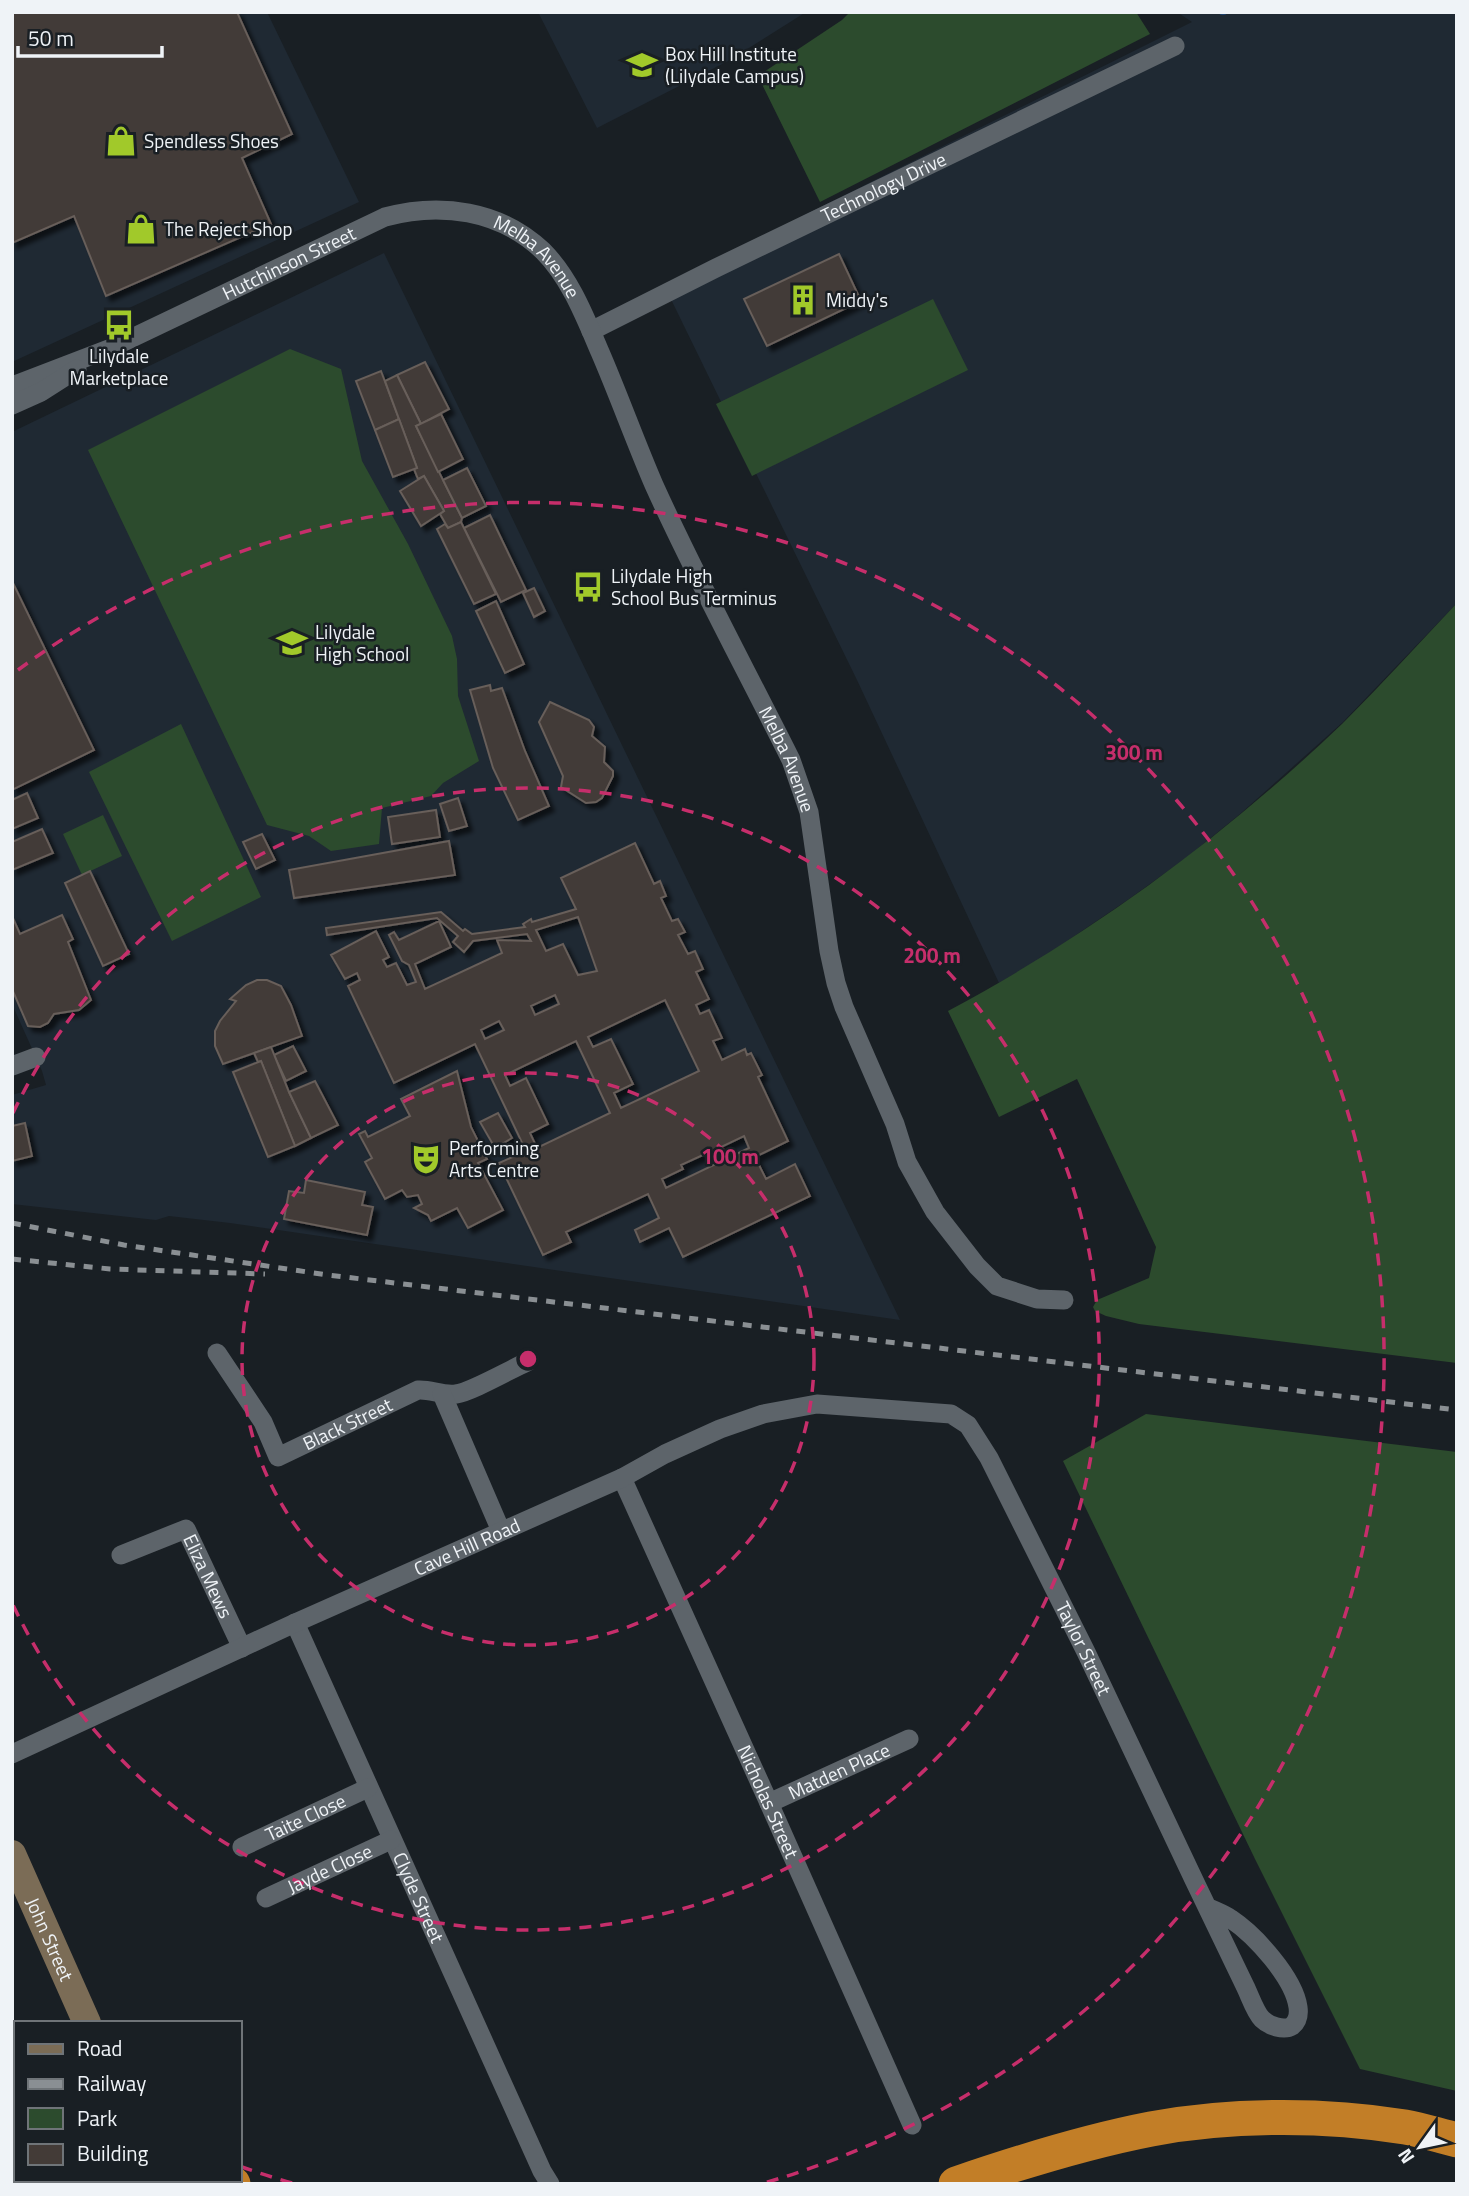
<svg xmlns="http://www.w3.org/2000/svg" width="1469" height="2196" font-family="'Titillium Web',sans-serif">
  <defs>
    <filter id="shadow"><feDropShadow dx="5" dy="5" stdDeviation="2" flood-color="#0009"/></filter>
  </defs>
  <rect width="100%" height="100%" fill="#191f24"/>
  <g fill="#1f2933">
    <path d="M12 12H267L359 202 12 362Z"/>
    <path d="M538 12H806L728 61 597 128Z"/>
    <path d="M1177 12H1457V603L1343 722 1240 814 1186 858 1129 899 1042 958 999 983 857 680 664 285 1192 22Z"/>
    <path d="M384 253 900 1320 230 1223 169 1216 156 1220 12 1204V1095L46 1085 42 1071 12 1004V432Z"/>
  </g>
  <g fill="#2c4b2d">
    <path d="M850 12H1136L1150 34 820 202 758 76 842 20Z"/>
    <path d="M933 299 968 370 752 476 716 404Z"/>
    <path d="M290 349 341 369 362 461 408 544 452 636 457 659 458 696 479 761 443 783 431 796 382 808 379 844 331 851 309 836 267 825 88 450Z"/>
    <path d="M1457 603V1363L1139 1324 1106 1316 1095 1311 1093 1307 1097 1300 1149 1278 1156 1247 1077 1079 999 1117 948 1011C1092 934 1225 836 1343 723 1382 684 1419 643 1457 603Z"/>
    <path d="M181 724 261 897 172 941 89 772Z"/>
    <path d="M103 815 122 856 82 875 63 834Z"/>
    <path d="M1146 1414 1457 1452V2091L1360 2069 1255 1859 1063 1461Z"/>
  </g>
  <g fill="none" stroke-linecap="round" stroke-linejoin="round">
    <path stroke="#1c406d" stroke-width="6" d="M1222 12H1224"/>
  </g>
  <g fill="#433b37" stroke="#675e5a" stroke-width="2" fill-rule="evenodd" filter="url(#shadow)">
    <path d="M12 12H237L292 134 242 158 271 224 106 296 74 216 12 243Z"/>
    <path d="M839 254 861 301 767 346 744 299Z"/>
    <path d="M425 362 449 409 421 424 397 375Z"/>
    <path d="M381 371 399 419 375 430 356 381Z"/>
    <path d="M397 375 421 424 416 426 462 518 461 522 448 528 440 514 444 511 424 476 418 479 414 469 417 468 385 381Z"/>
    <path d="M441 414 463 459 438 472 416 426Z"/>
    <path d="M399 419 417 468 393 477 375 430Z"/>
    <path d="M467 468 486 506 462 518 443 480Z"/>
    <path d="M424 476 444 511 421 526 400 491Z"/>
    <path d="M490 515 526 590 501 602 464 528Z"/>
    <path d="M461 522 496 594 474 604 437 529 445 524 448 528Z"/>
    <path d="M12 581 94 750 12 790Z"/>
    <path d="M534 588 545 611 534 617 523 593Z"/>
    <path d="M496 601 524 664 505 673 476 611Z"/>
    <path d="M490 685 491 691 502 688 525 751 549 806 518 820 493 768 470 690Z"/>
    <path d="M550 702 589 720 594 727 592 736 605 747 604 762 613 771V776L602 798 596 802 586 803 561 787 563 776 539 722Z"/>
    <path d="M27 793 38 818 12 829V800Z"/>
    <path d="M458 798 467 826 449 831 440 804Z"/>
    <path d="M436 810 440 837 392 844 388 817Z"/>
    <path d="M42 829 53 853 12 870V842Z"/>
    <path d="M262 834 275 860 256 869 243 842Z"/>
    <path d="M449 841 455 875 294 898 289 870Z"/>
    <path d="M635 843 654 884 660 881 666 896 661 898 672 921 678 919 685 932 678 935 688 954 695 951 703 969 696 972 709 999 696 1005 700 1014 709 1010 722 1038 713 1041 722 1060 745 1049 747 1055 751 1053 762 1075 758 1077 788 1141 755 1157 766 1179 795 1164 810 1196 683 1257 669 1228 640 1242 635 1230 659 1218 648 1194 566 1232 571 1242 543 1255 499 1163 526 1151 475 1044 394 1083 348 986 360 980 357 973 345 979 331 955 376 931 389 957 383 960 387 967 396 963 407 985 416 982 409 965 402 961 389 935 394 932 399 940 439 921 451 947 415 964 425 989 502 953 497 940 531 941 527 934 473 941 464 952 453 942 458 936 437 918 327 935 326 928 441 912 463 931 465 929 472 934 525 927 523 924 531 919 532 922 576 909 561 878ZM578 917 597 971 578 975 563 944 546 951 536 930ZM555 995 559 1004 535 1015 531 1006ZM665 1000 699 1071 621 1108 614 1093 633 1084 611 1039 593 1047 588 1037ZM499 1021 504 1030 485 1039 481 1030ZM576 1041 610 1113 537 1148 530 1133 548 1124 526 1078 510 1086 505 1075ZM744 1136 749 1148 666 1188 662 1179 683 1169 681 1165 705 1154 707 1157 722 1150 721 1147Z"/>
    <path d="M90 871 129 954 103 966 65 883Z"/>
    <path d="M62 915 73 939 68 942 91 1000 79 1010 54 1014 48 1023 40 1027 28 1026 12 989V916L20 934Z"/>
    <path d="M257 980H267L281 986 291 1005 302 1036 223 1064 215 1046V1031L220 1021 236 1001 230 999 246 985Z"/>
    <path d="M293 1046 306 1071 286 1081 274 1055Z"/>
    <path d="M271 1047 289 1092 311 1138 295 1146 261 1061 258 1062 254 1053Z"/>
    <path d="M261 1061 295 1146 268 1157 233 1072Z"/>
    <path d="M457 1071 471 1127 487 1159 478 1163 503 1210 468 1228 457 1208 431 1221 428 1215 414 1208 422 1204 418 1195 407 1197 402 1190 385 1199 365 1162 372 1158 359 1134 365 1131 368 1137 410 1116 401 1099Z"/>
    <path d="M315 1081 338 1125 311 1138 289 1092Z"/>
    <path d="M498 1113 512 1138 495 1148 480 1122Z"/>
    <path d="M25 1123 32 1156 12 1161V1126Z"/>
    <path d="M306 1180 365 1192 362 1205 373 1207 367 1235 284 1219 289 1191 304 1193Z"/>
  </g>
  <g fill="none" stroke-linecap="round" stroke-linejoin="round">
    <g stroke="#5d646a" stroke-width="19">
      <path id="s1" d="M591 331 716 268 1175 46"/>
      <path id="s2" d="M12 386 111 348 385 217C440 202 500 210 543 251 570 278 585 317 600 352 619 396 635 441 654 485 696 578 745 668 791 760L809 812 829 951 836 983 844 1007 895 1124 907 1162 935 1212 977 1266 997 1286 1037 1299 1064 1300"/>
      <path d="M12 405 41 392 77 369"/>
      <path d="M12 1066 36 1057"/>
      <path id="s3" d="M217 1353 263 1422 278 1457 418 1390C431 1389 442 1396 456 1394 471 1392 511 1369 527 1362"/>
      <path d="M442 1394 501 1531"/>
      <path id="s4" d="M622 1478 769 1803 912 2125"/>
      <path id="s5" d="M121 1555 186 1529 242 1648"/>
      <path id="s6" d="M295 1623 542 2171 550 2184"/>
      <path id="s7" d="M12 1754 295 1623 622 1478 665 1454 720 1429 763 1414 817 1404 951 1414 968 1425 989 1458 1086 1652 1194 1880C1211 1915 1228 1951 1245 1986 1250 1996 1255 2012 1262 2019 1269 2026 1284 2031 1292 2026 1298 2021 1299 2014 1298 2007 1294 1978 1255 1935 1231 1919 1224 1914 1215 1911 1207 1907"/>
      <path id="s8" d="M769 1803 909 1739"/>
      <path id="s9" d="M242 1847 368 1788"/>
      <path id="s10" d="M266 1898 391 1840"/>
      <path d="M182 2184V2180"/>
    </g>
    <path stroke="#7b6c56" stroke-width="28" id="s11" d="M12 1854 87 2023"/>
    <g stroke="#c27e27" stroke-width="35">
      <path d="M12 2125 16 2126"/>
      <path d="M219 2180 233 2184"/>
      <path d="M956 2184C1020 2162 1084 2142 1151 2129 1231 2114 1325 2114 1405 2127 1422 2130 1440 2136 1457 2140"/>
    </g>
    <g stroke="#8a8f93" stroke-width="5" stroke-dasharray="9 9" stroke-linecap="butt">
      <path d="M12 1223 124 1245 328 1275 1457 1410"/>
      <path d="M12 1259 110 1269 265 1274"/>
    </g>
  </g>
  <g fill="none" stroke="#c62e6b" stroke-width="3.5" stroke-dasharray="12 9">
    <circle cx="528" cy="1359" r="286"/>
    <path d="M13 1113A571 571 0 1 1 13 1605"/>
    <path d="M292 2183A857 857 0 0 1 242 2167M18 670A857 857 0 1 1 764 2183"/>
  </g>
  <defs>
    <g id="university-bare" transform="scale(2.415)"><path d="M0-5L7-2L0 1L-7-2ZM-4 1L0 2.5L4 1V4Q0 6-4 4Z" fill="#a1c92a" stroke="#191f24" stroke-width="2.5" paint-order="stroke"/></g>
    <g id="shop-bare" transform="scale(2.415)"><path d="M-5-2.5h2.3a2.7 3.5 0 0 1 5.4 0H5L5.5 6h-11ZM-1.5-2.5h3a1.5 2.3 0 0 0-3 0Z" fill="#a1c92a" stroke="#191f24" stroke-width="2.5" paint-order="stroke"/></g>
    <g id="building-bare" transform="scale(2.415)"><path d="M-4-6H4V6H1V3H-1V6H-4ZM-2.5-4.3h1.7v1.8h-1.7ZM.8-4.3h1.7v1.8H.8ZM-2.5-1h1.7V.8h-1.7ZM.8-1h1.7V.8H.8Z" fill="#a1c92a" stroke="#191f24" stroke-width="2.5" paint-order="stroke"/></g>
    <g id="bus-bare" transform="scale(2.415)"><path d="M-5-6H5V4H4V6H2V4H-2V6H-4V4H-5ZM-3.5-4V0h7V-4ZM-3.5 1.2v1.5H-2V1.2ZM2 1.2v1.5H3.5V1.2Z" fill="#a1c92a" stroke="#191f24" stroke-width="2.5" paint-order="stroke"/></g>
    <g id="school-bare" transform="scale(2.415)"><path d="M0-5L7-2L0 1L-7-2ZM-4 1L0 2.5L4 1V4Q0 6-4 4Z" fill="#a1c92a" stroke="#191f24" stroke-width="2.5" paint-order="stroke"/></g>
    <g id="theatre-bare" transform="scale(2.415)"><path d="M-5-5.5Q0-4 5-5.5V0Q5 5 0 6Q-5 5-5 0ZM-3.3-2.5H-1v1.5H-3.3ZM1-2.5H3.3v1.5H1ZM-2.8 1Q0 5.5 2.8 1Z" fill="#a1c92a" stroke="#191f24" stroke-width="2.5" paint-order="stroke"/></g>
  </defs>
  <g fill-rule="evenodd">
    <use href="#university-bare" x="642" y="65"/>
    <use href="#shop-bare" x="121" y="141"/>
    <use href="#shop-bare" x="141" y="229"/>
    <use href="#building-bare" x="803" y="300"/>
    <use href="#bus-bare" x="119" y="325"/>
    <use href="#bus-bare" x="588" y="587"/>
    <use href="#school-bare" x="292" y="643"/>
    <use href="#theatre-bare" x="426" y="1159"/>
  </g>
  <g text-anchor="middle" stroke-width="5" stroke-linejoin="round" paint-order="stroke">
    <g font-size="19" fill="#eff3f7" stroke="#191f24" text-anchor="start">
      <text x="665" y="61">Box Hill Institute<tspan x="665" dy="22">(Lilydale Campus)</tspan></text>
      <text x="144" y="148">Spendless Shoes</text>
      <text x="164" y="236">The Reject Shop</text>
      <text x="826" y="307">Middy's</text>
      <text x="119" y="363" text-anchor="middle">Lilydale<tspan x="119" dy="22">Marketplace</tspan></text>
      <text x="611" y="583">Lilydale High<tspan x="611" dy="22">School Bus Terminus</tspan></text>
      <text x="315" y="639">Lilydale<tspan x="315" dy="22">High School</tspan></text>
      <text x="449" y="1155">Performing<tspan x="449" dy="22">Arts Centre</tspan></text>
    </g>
    <g font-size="19" fill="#eff3f7" stroke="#191f24">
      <text dy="7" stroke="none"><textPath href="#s1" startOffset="326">Technology Drive</textPath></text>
      <text dy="7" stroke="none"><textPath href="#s2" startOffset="578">Melba Avenue</textPath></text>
      <text dy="7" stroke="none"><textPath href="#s2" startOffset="303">Hutchinson Street</textPath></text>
      <text dy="7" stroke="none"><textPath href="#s2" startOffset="1144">Melba Avenue</textPath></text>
      <text dy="7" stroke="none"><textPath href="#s3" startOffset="198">Black Street</textPath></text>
      <text dy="7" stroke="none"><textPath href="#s7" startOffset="500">Cave Hill Road</textPath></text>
      <text dy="7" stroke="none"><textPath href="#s5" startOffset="122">Eliza Mews</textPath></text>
      <text dy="7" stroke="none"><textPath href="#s7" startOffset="1286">Taylor Street</textPath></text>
      <text dy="7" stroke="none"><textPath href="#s8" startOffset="77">Matden Place</textPath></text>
      <text dy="7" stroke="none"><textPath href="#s4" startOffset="355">Nicholas Street</textPath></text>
      <text dy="7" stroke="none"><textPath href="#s9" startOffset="70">Taite Close</textPath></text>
      <text dy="7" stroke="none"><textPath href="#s10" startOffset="70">Jayde Close</textPath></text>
      <text dy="7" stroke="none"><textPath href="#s6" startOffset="301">Clyde Street</textPath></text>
      <text dy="7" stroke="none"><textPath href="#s11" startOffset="93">John Street</textPath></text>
    </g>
  </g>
  <circle cx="528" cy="1359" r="10" fill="#c62e6b" stroke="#191f24" stroke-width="3.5"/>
  <g font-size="21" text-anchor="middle" font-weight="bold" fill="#c62e6b" stroke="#191f24" stroke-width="5" stroke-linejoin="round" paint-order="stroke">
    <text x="1134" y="760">300 m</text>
    <text x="932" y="963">200 m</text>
    <text x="730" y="1164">100 m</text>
  </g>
  <rect width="1469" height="2196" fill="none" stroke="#eff3f7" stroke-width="28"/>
  <rect x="14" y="2021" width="228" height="161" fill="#191f24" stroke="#6f7478" stroke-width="2"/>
  <rect x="28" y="2044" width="35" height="10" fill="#7b6c56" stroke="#6f7478" stroke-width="2"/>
  <text x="77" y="2056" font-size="21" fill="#eff3f7">Road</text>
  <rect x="28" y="2079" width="35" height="10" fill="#8a8f93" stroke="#6f7478" stroke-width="2"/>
  <text x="77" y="2091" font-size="21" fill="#eff3f7">Railway</text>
  <rect x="28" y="2108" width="35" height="21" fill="#2c4b2d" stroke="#6f7478" stroke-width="2"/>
  <text x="77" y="2126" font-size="21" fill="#eff3f7">Park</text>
  <rect x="28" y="2144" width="35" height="21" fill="#433b37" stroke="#6f7478" stroke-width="2"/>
  <text x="77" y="2161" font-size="21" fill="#eff3f7">Building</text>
  <g transform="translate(1420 2147) rotate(237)" stroke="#191f24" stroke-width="5" paint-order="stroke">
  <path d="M0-5L12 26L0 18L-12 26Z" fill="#eff3f7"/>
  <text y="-10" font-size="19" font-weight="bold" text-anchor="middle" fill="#eff3f7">N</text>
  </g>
  <path d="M18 46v10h144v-10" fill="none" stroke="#eff3f7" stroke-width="3.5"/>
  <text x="28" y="46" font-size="21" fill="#eff3f7" stroke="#191f24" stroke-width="5" paint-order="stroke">50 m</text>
</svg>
